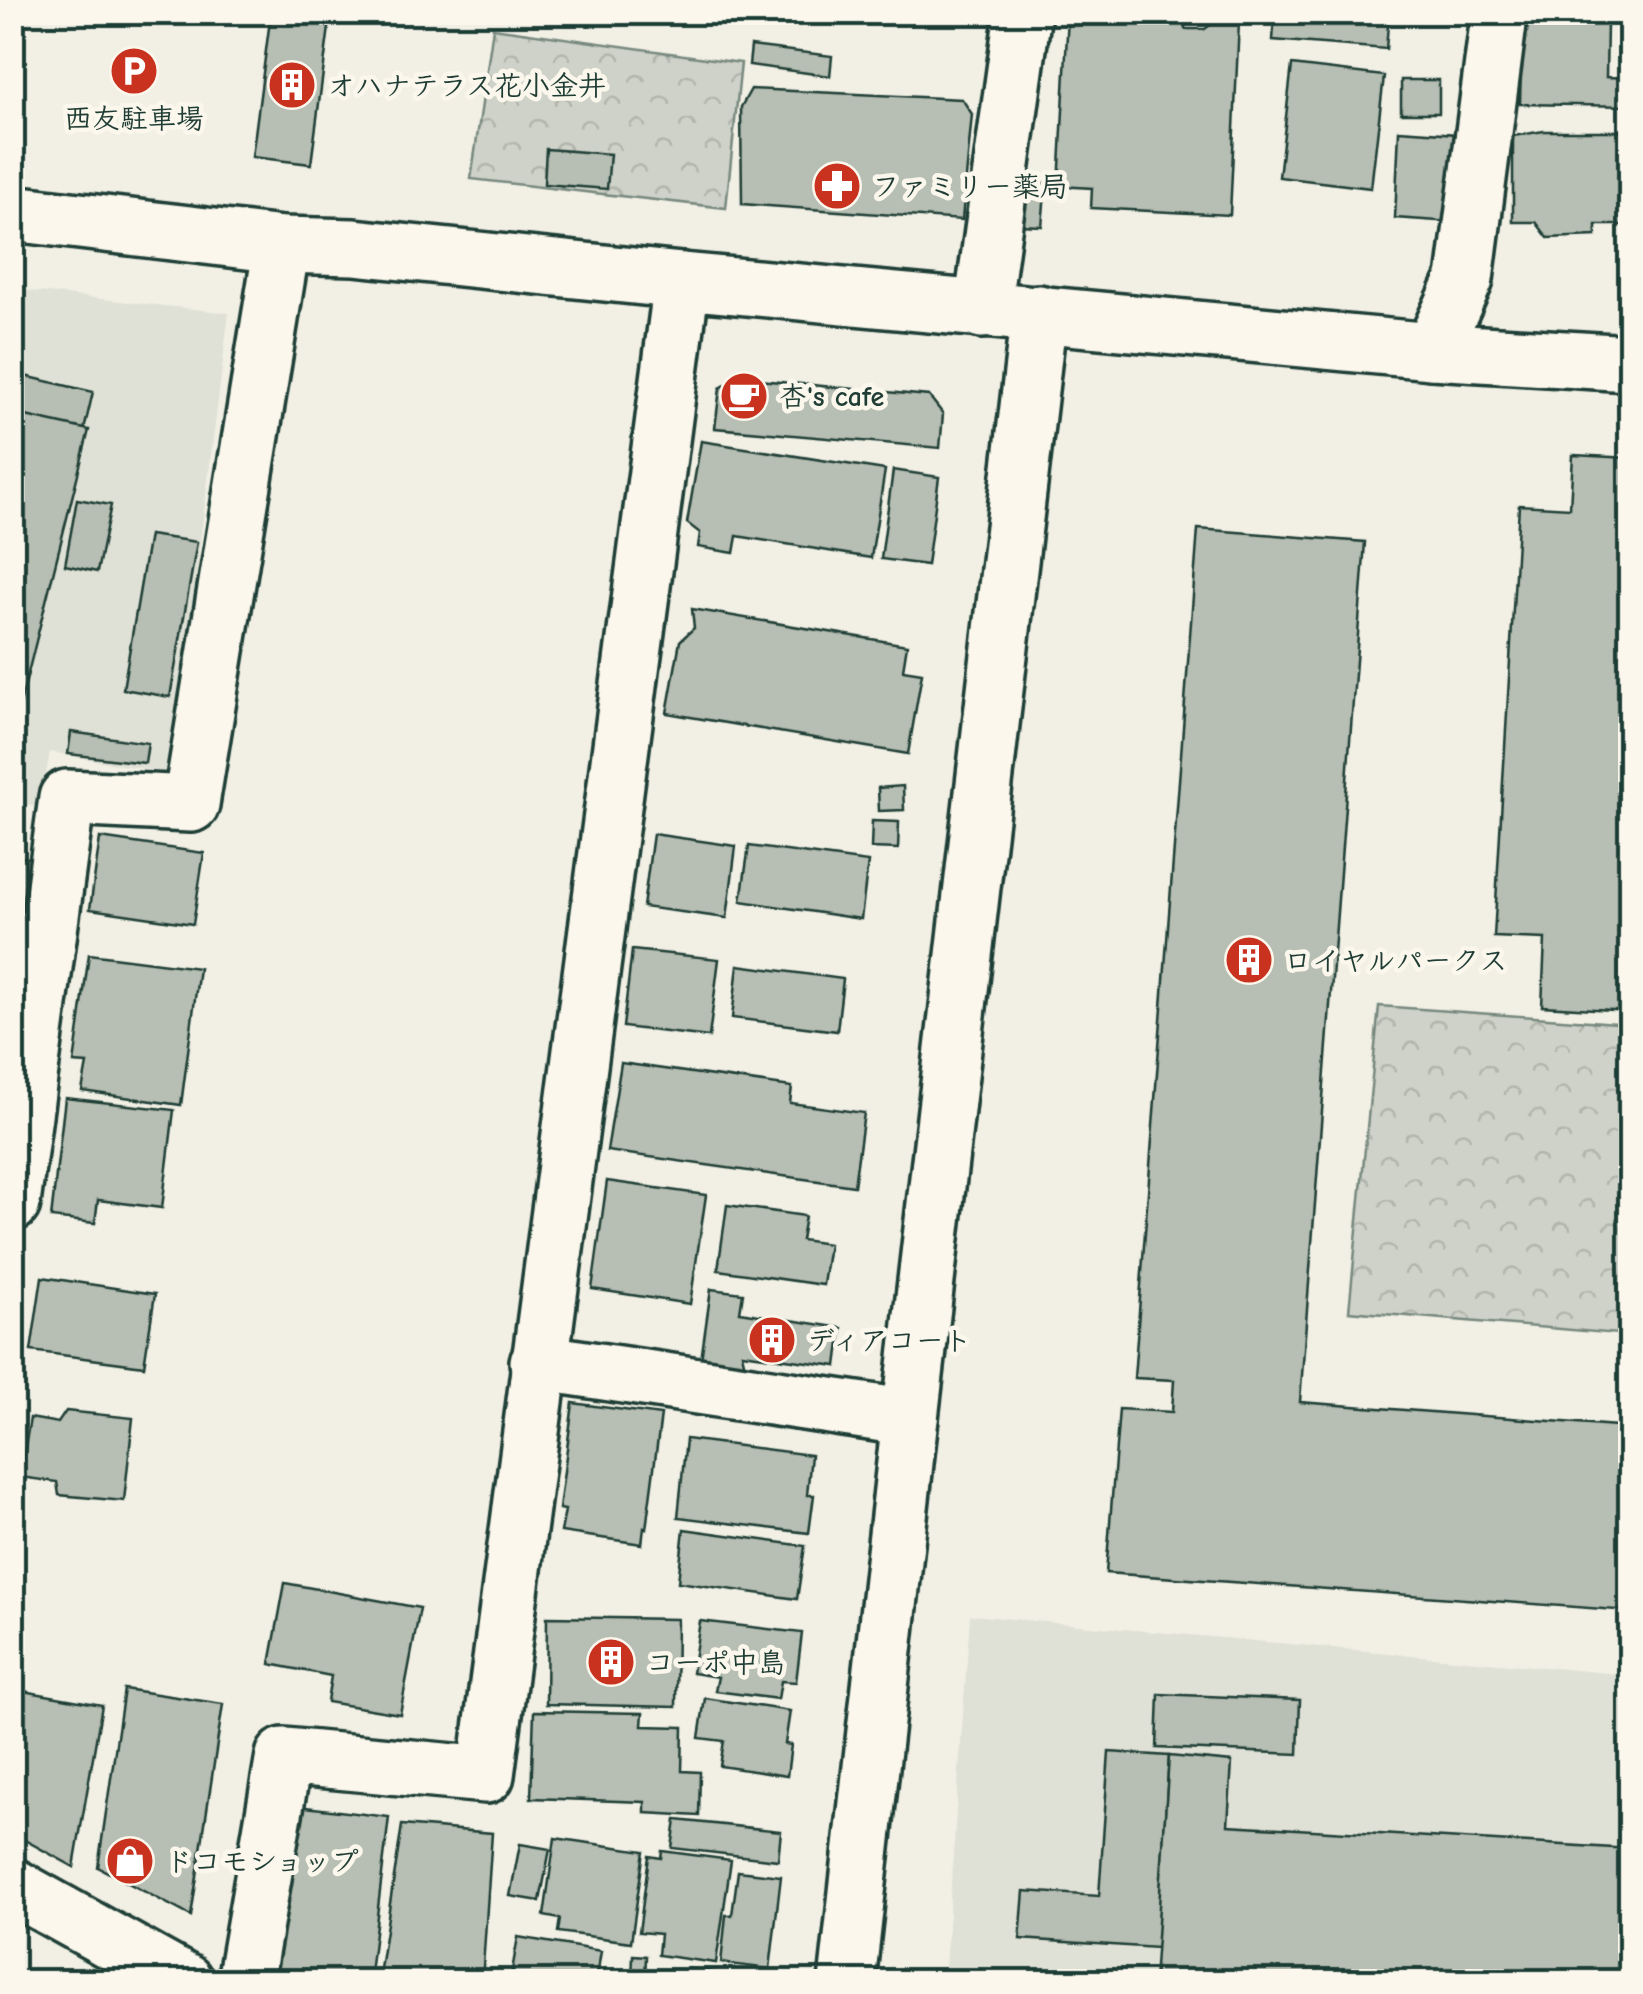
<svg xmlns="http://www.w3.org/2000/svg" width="1643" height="1994" font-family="'Comic Neue','Klee One',sans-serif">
  <defs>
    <pattern id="forest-crowns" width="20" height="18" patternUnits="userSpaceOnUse" patternTransform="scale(2.5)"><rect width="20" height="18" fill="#cfd2c8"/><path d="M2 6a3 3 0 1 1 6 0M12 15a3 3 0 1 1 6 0" fill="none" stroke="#b1b5ac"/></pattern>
  </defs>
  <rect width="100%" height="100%" fill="#f2f0e5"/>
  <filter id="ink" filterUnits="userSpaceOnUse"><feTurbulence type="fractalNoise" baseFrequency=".01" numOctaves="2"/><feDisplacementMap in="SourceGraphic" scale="20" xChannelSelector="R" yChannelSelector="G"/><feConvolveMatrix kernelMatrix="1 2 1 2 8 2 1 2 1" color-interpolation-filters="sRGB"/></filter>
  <g filter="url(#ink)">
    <g fill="#e0e1d6">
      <path d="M12 289 229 313 171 774 50 752 40 807 13 802Z"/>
      <path d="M970 1615 1630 1675V1981L944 1982Z"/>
    </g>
    <g fill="url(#forest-crowns)" stroke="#77887e" stroke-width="2.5">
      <path d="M493 28 741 63 726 208 471 179Z"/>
      <path d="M1379 1006 1630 1024V1335L1349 1311Z"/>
    </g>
    <g fill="#b7beb3" stroke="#1f3d34" stroke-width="2.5">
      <path d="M271 12H331L311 164 252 157Z"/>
      <path d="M1099 12H1185V29H1205L1216 20 1239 22 1230 215 1091 208 1092 188 1059 186 1068 15 1099 17Z"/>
      <path d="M1275 12H1389L1386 49 1273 40Z"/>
      <path d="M1522 22 1607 24 1606 77 1630 78V106L1520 104Z"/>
      <path d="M751 46 832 56 830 76 749 65Z"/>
      <path d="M1292 65 1384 76 1371 188 1279 177Z"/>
      <rect x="1401" y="80" width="38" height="33"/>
      <path d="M751 89 962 99 972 114 962 220 742 204 741 107Z"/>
      <path d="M1399 130 1457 134 1452 222 1395 218Z"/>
      <path d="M1544 131H1630V225H1596V236L1548 238 1536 222H1513V136Z"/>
      <path d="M546 149 610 154 607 189 544 184Z"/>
      <path d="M1021 180 1046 182 1042 226 1018 225Z"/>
      <path d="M12 373 93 392 84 430 12 413Z"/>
      <path d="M738 378 929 396 943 414 940 448 715 428 720 388Z"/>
      <path d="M12 413 89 430 12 737Z"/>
      <path d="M701 441 885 470 871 558 737 536 734 553 698 547 700 533 687 523Z"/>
      <path d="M1573 455 1630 458V1011L1542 1006 1545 939 1494 937 1519 505 1570 508Z"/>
      <path d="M893 470 939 477 927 565 881 559Z"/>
      <path d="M77 499 111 505 97 572 65 565Z"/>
      <path d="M1198 529 1365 542 1300 1402 1630 1427V1611L1106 1573 1119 1409 1172 1412 1174 1380 1134 1378Z"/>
      <path d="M149 535 197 542 170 697 123 689Z"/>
      <path d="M692 609 907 645 903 670 922 673 908 754 667 713 680 641 694 628Z"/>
      <path d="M71 732 148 743 145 763 68 754Z"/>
      <path d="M903 786 904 810 879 811 878 788Z"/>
      <path d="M872 821 899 822 898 849 871 848Z"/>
      <path d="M12 826 20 828 15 856 29 858 22 907 12 906Z"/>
      <path d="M653 834 736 846 727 918 643 907Z"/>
      <path d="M100 838 204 853 193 924 90 909Z"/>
      <path d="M749 846 868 862 861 919 741 901Z"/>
      <path d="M632 950 719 959 709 1037 623 1027Z"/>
      <path d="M89 954 199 968 181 1105 82 1091 87 1064 74 1063Z"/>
      <path d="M738 965 843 979 837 1031 732 1018Z"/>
      <path d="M621 1063 792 1087 790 1103 864 1113 854 1186 607 1151Z"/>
      <path d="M65 1098 174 1110 162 1208 98 1200 95 1223 51 1218Z"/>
      <path d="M607 1181 706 1195 690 1304 592 1289Z"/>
      <path d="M727 1205 805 1216 801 1240 829 1244 823 1285 718 1270Z"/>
      <path d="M42 1277 155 1294 144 1366 31 1351Z"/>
      <path d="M711 1289 743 1293 740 1312 842 1328 837 1366 742 1353 745 1366 701 1360Z"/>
      <path d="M573 1403 661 1415 646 1529 644 1528 642 1544 561 1532 565 1510 559 1509Z"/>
      <path d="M66 1411 133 1418 124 1501 59 1495 57 1482 20 1477 30 1418 58 1423Z"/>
      <path d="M686 1439 811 1455 807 1495H814L809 1533 678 1517Z"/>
      <path d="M684 1529 805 1546 797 1599 678 1582Z"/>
      <path d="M285 1583 420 1608 400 1714 327 1702 331 1676 270 1664Z"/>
      <path d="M547 1617 677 1619 676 1707 546 1704Z"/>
      <path d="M700 1621 802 1633 796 1682 781 1681 778 1699 715 1691 718 1677 692 1673Z"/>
      <path d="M12 1689 102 1705 74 1867 12 1833Z"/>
      <path d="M124 1689 223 1704 191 1916 98 1867Z"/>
      <path d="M1159 1694 1300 1700 1298 1754 1157 1748Z"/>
      <path d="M705 1698 790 1711 785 1744 791 1745 787 1776 720 1766 724 1741 699 1738Z"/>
      <path d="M534 1711 643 1713 642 1726 683 1727 682 1771 700 1772 699 1816 645 1813V1802L531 1798Z"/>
      <path d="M1109 1752 1169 1756 1157 1948 1020 1939 1024 1891 1099 1896Z"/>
      <path d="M1169 1756 1232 1762 1228 1825 1630 1849V1982H1154Z"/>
      <path d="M297 1806 389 1817 369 1982H281L276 1979Z"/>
      <path d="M676 1820 781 1831 778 1860 672 1848Z"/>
      <path d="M402 1825 492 1833 482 1982H378Z"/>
      <path d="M555 1838 644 1851 631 1942 558 1932 560 1919 544 1916Z"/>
      <path d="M520 1844 550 1849 540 1901 510 1896Z"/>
      <path d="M662 1851 731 1860 716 1963 658 1955 660 1934 639 1932 649 1856 661 1858Z"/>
      <path d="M738 1871 781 1876 770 1969 721 1963 726 1915H732Z"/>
      <path d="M518 1937 601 1951 596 1982H510Z"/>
      <path d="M633 1955 646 1956 645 1982H632Z"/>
      <path d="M689 1969 772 1979V1982H688Z"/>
    </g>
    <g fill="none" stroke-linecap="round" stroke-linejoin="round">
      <g stroke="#1f3d34" stroke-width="62">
        <g id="minor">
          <path d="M12 213 282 245 354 247 682 281 1432 351 1630 363"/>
          <path d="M982 310 1023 12"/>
          <path d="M1432 351 1465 279 1498 24"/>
          <path d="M12 1203 67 798 191 804 282 245"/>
          <path d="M538 1362 910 1418"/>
          <path d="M12 1886 185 1982"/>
          <path d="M245 1982 284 1756 486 1775 682 281"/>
          <path d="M847 1982 910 1418 1039 313"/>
        </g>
      </g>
      <use href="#minor" stroke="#fbf7ec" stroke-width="55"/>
    </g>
  </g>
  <defs>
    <g id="parking-disc" transform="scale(2.5)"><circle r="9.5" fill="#c8321e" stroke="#fbf7ec"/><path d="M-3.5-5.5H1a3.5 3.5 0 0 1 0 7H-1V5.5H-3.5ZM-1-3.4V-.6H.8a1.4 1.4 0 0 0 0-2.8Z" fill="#fff"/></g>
    <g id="building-disc" transform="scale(2.5)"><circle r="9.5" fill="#c8321e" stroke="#fbf7ec"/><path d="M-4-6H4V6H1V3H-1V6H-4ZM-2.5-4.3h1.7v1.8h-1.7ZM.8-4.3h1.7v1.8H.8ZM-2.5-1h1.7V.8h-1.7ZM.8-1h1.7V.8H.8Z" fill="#fff"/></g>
    <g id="pharmacy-disc" transform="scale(2.5)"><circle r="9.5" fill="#c8321e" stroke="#fbf7ec"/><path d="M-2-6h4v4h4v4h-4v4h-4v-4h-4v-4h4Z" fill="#fff"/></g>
    <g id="cafe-disc" transform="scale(2.5)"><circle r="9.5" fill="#c8321e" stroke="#fbf7ec"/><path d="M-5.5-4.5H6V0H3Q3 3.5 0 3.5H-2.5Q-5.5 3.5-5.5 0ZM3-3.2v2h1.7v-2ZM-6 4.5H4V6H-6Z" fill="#fff"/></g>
    <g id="shop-disc" transform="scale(2.5)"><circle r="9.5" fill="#c8321e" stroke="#fbf7ec"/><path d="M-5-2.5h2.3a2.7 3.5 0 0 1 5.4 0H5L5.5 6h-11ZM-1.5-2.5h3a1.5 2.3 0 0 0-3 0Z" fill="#fff"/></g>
  </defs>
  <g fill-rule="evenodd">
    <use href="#parking-disc" x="134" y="71"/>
    <use href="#building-disc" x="292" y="85"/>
    <use href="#pharmacy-disc" x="837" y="186"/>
    <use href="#cafe-disc" x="744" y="396"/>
    <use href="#building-disc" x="1249" y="960"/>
    <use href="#building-disc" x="772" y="1340"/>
    <use href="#building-disc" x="611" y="1662"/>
    <use href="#shop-disc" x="130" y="1861"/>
  </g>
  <g text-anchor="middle" stroke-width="9" stroke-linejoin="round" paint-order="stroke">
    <g font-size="28" font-weight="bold" fill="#1f3d34" stroke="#fbf7ec" text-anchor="start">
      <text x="327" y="95">オハナテラス花小金井</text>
      <text x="134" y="128" text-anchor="middle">西友駐車場</text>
      <text x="872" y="196">ファミリー薬局</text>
      <text x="779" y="406">杏's cafe</text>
      <text x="1284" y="970">ロイヤルパークス</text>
      <text x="807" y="1350">ディアコート</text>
      <text x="646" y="1672">コーポ中島</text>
      <text x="165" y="1871">ドコモショップ</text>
    </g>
  </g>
  <rect width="1643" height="1994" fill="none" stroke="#fbf7ec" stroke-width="50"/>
  <rect x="25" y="25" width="1593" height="1944" fill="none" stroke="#1f3d34" stroke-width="4" filter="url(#ink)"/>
</svg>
